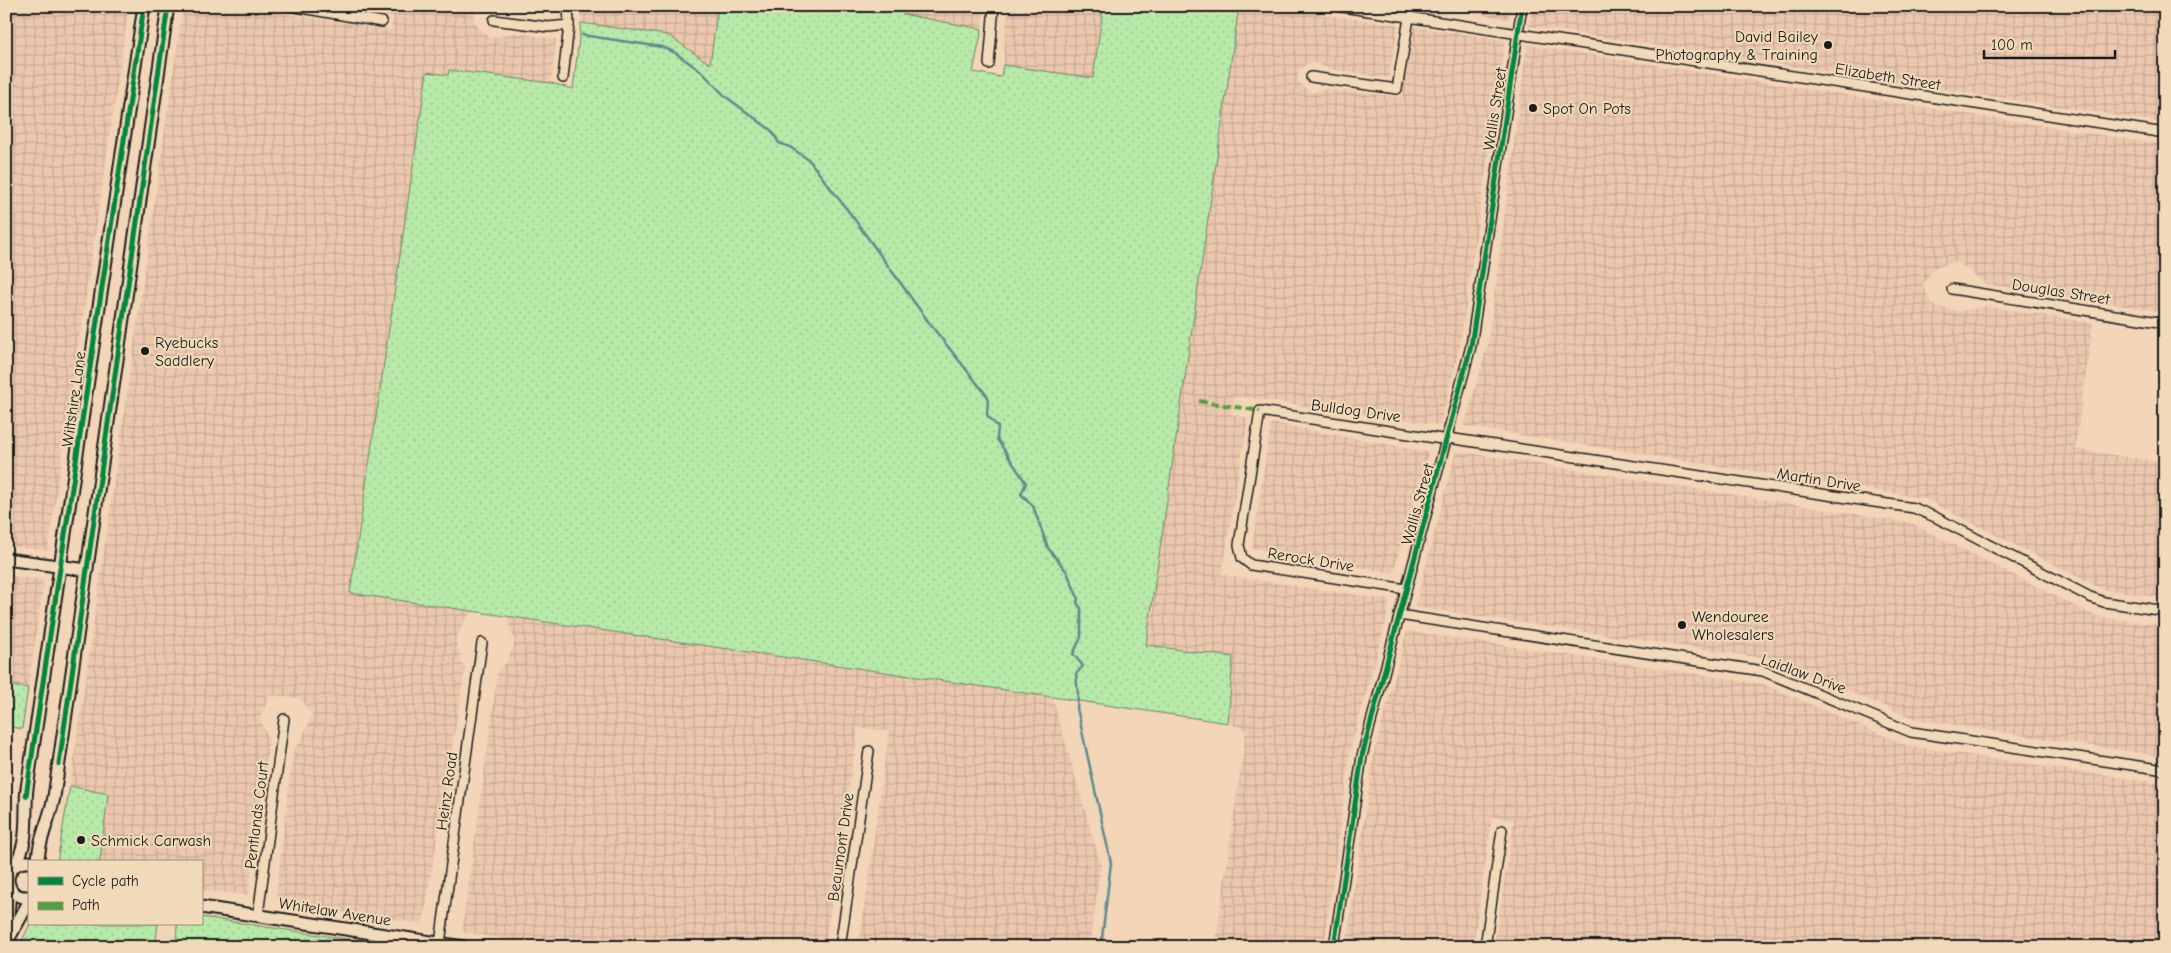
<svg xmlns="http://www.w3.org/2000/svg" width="2171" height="953" font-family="'Comic Neue',sans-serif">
  <defs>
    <pattern id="industrial-grid" width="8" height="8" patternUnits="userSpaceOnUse" patternTransform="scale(1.25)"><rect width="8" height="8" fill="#ebc7ae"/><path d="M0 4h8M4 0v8" fill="none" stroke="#c9aa95"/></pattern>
    <pattern id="green-dots" width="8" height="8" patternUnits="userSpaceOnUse" patternTransform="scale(1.25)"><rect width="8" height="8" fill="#b7e9a9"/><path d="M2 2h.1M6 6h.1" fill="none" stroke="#9dc791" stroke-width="1.8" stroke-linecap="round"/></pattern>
  </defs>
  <rect width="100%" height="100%" fill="#f3d5b8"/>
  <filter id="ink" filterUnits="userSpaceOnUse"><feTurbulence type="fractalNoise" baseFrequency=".02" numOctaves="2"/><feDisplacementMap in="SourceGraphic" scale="10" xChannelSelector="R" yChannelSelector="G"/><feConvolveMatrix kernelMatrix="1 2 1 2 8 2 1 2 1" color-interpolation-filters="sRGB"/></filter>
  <g filter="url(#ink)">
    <g fill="url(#industrial-grid)">
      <path d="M6 6H129L48 551 6 545Z"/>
      <path d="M183 6H236L391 30 393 17 327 6H475L474 22 490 38 516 33 556 39 551 83 449 70 448 75 427 73 350 592 473 611 464 621 455 641 465 670 423 924 283 904 276 896 293 752 303 736 312 715 300 698 270 695 260 718 269 741 248 895 201 890V862H100L108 794 70 786Z"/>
      <path d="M513 6H555V10L515 8Z"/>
      <path d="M579 6H718L710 64 668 35 581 23Z"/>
      <path d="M903 6H984L982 29 902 14Z"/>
      <path d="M1008 6H1093L1103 9 1093 78 1003 65Z"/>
      <path d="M1211 6H1313L1318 14 1398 25 1389 78 1329 69 1316 63 1307 64 1298 70V82L1311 93 1322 89 1402 97 1414 27 1505 40 1460 346 1440 425 1235 396 1231 414 1248 418 1222 575 1390 600 1383 633 1351 747 1324 947H1215L1246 730 1228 723 1233 657 1146 645 1238 13Z"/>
      <path d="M1432 6H1511L1509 19Z"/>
      <path d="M1532 6H2165V123L1529 26Z"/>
      <path d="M1527 45 2165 145V312L1985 284 1957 261 1934 268 1923 285 1932 305 1959 312 1985 306 2093 323 2075 449 2165 463V598L2102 589 1923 498 1464 426 1488 344Z"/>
      <path d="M1271 423 1429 452 1393 573 1252 548Z"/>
      <path d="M1456 451 1911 523 2095 616 2165 626V757L1915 719 1770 659 1415 607Z"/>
      <path d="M6 575 44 580 28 688 6 685Z"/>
      <path d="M506 616 1052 697 1101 865 1089 947H859L889 731 858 728 825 947H558L462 932 498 671 507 662 515 642Z"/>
      <path d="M1407 631 1763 684 1908 746 2165 784V947H1494L1514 820 1492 817 1473 947H1346L1374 753Z"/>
    </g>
    <g fill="url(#green-dots)" stroke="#6a8262">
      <path d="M718 6H903L902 14 982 29 973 72 1001 77 1003 65 1093 78 1103 9 1093 6H1211L1238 13 1146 645 1233 657 1228 723 350 593 427 72 448 75 449 70 551 83 573 89 581 23 668 35 710 64Z"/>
      <path d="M6 685 28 688 22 729 6 726Z"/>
      <path d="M70 786 108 794 100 862H57Z"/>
      <path d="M201 917 399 947H176L177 924H201Z"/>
      <path d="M30 924H158L155 947H30L20 945Z"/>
    </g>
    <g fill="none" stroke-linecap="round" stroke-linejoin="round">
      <path stroke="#5a8c8f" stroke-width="2.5" d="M582 35 662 47 674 52 702 72 725 96 772 131 779 143 790 147 809 160 855 220 930 324 988 397 987 415 998 427 997 439 1026 483 1021 494 1033 506 1048 548 1067 572 1078 598 1077 603 1081 608V637L1073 654 1083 666 1076 674 1078 694 1077 708 1111 863 1101 947"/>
      <g stroke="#1c1c1c" stroke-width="12">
        <g id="street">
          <path d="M290 6 382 22"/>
          <path d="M1336 6 2165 133"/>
          <path d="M494 20 548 27 569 25"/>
          <path d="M989 64 994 6"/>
          <path d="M1311 77 1397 89 1411 6"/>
          <path d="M563 78 569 25 568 6"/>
          <path d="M1952 289 2165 323"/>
          <path d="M1448 438 1914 508 1935 517 2090 597 2104 602 2165 611"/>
          <path d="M1406 589 1251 565 1242 558 1239 545 1260 411 1448 440"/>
          <path d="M1399 615 1763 671 1911 732 2165 770"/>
          <path d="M258 915 284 719"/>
          <path d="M440 943 482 643"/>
          <path d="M840 947 869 751"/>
          <path d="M1334 947 1362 756 1471 346 1522 6"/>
          <path d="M1485 947 1502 830"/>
        </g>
      </g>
      <g stroke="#1c1c1c" stroke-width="15">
        <g id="secondary">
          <path d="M6 559 87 570"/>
          <path d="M29 862C18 861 10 867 8 878 8 891 16 898 29 897"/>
          <path d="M38 862C38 840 50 819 54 797L168 6"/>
          <path d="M15 865C30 841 24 815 27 788L144 6"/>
          <path d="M201 907 464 947"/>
          <path d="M9 938 29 902"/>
          <path d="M6 945 10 889"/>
        </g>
      </g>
      <use href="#street" stroke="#f1daba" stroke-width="9"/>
      <use href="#secondary" stroke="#f1daba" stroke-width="11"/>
      <path stroke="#4fa141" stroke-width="4" stroke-dasharray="8 4" stroke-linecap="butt" d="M1199 401 1260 411"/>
      <g stroke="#f1daba" stroke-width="8">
        <g id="cycleway">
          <path d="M59 764 168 6"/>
          <path d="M26 796 144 6"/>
          <path d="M1334 947 1362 756 1471 346 1522 6"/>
        </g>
      </g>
      <use href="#cycleway" stroke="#00873e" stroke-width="5"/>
    </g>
  </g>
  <g fill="#1c1c1c" stroke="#f1daba" stroke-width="2">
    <circle cx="1828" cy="45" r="5"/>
    <circle cx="1533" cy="108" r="5"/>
    <circle cx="145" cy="351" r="5"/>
    <circle cx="1682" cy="625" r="5"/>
    <circle cx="81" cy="840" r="5"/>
  </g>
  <g text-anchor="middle" stroke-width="4" stroke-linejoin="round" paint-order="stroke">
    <g font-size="16" fill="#1c1c1c" stroke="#f1daba" text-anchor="start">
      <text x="1818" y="42" text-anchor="end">David Bailey<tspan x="1818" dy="18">Photography &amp; Training</tspan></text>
      <text x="1543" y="114">Spot On Pots</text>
      <text x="155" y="348">Ryebucks<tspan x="155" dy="18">Saddlery</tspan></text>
      <text x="1692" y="622">Wendouree<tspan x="1692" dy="18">Wholesalers</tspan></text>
      <text x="91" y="846">Schmick Carwash</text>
    </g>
    <g font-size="16" fill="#1c1c1c" stroke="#f1daba">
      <text transform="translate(1888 76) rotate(9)" y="6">Elizabeth Street</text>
      <text transform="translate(1494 109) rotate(-81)" y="6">Wallis Street</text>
      <text transform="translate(2061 291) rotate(9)" y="6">Douglas Street</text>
      <text transform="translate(73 399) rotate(-82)" y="6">Wiltshire Lane</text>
      <text transform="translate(1356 410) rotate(8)" y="6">Bulldog Drive</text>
      <text transform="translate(1819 479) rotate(9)" y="6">Martin Drive</text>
      <text transform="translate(1417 504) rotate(-74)" y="6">Wallis Street</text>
      <text transform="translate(1311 559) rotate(9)" y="6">Rerock Drive</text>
      <text transform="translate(1804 673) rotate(20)" y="6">Laidlaw Drive</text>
      <text transform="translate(446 791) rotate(-82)" y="6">Heinz Road</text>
      <text transform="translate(256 815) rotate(-83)" y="6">Pentlands Court</text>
      <text transform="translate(840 847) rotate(-82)" y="6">Beaumont Drive</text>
      <text transform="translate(335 911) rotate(9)" y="6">Whitelaw Avenue</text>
    </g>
  </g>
  <rect width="2171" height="953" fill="none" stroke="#f1daba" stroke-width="25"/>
  <rect x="12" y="12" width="2146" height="928" fill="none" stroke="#1c1c1c" stroke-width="2" filter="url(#ink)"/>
  <rect x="28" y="860" width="175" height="65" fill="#f1daba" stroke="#9c8e7b"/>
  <rect x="38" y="877" width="25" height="8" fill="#00873e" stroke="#9c8e7b"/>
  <text x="72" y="886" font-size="15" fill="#1c1c1c">Cycle path</text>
  <rect x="38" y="902" width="25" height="8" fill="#4fa141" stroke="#9c8e7b"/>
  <text x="72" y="910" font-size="15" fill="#1c1c1c">Path</text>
  <path d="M1984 50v8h131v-8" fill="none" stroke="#1c1c1c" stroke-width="2.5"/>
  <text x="1991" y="50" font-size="15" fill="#1c1c1c" stroke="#f1daba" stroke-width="4" paint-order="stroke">100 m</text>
</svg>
